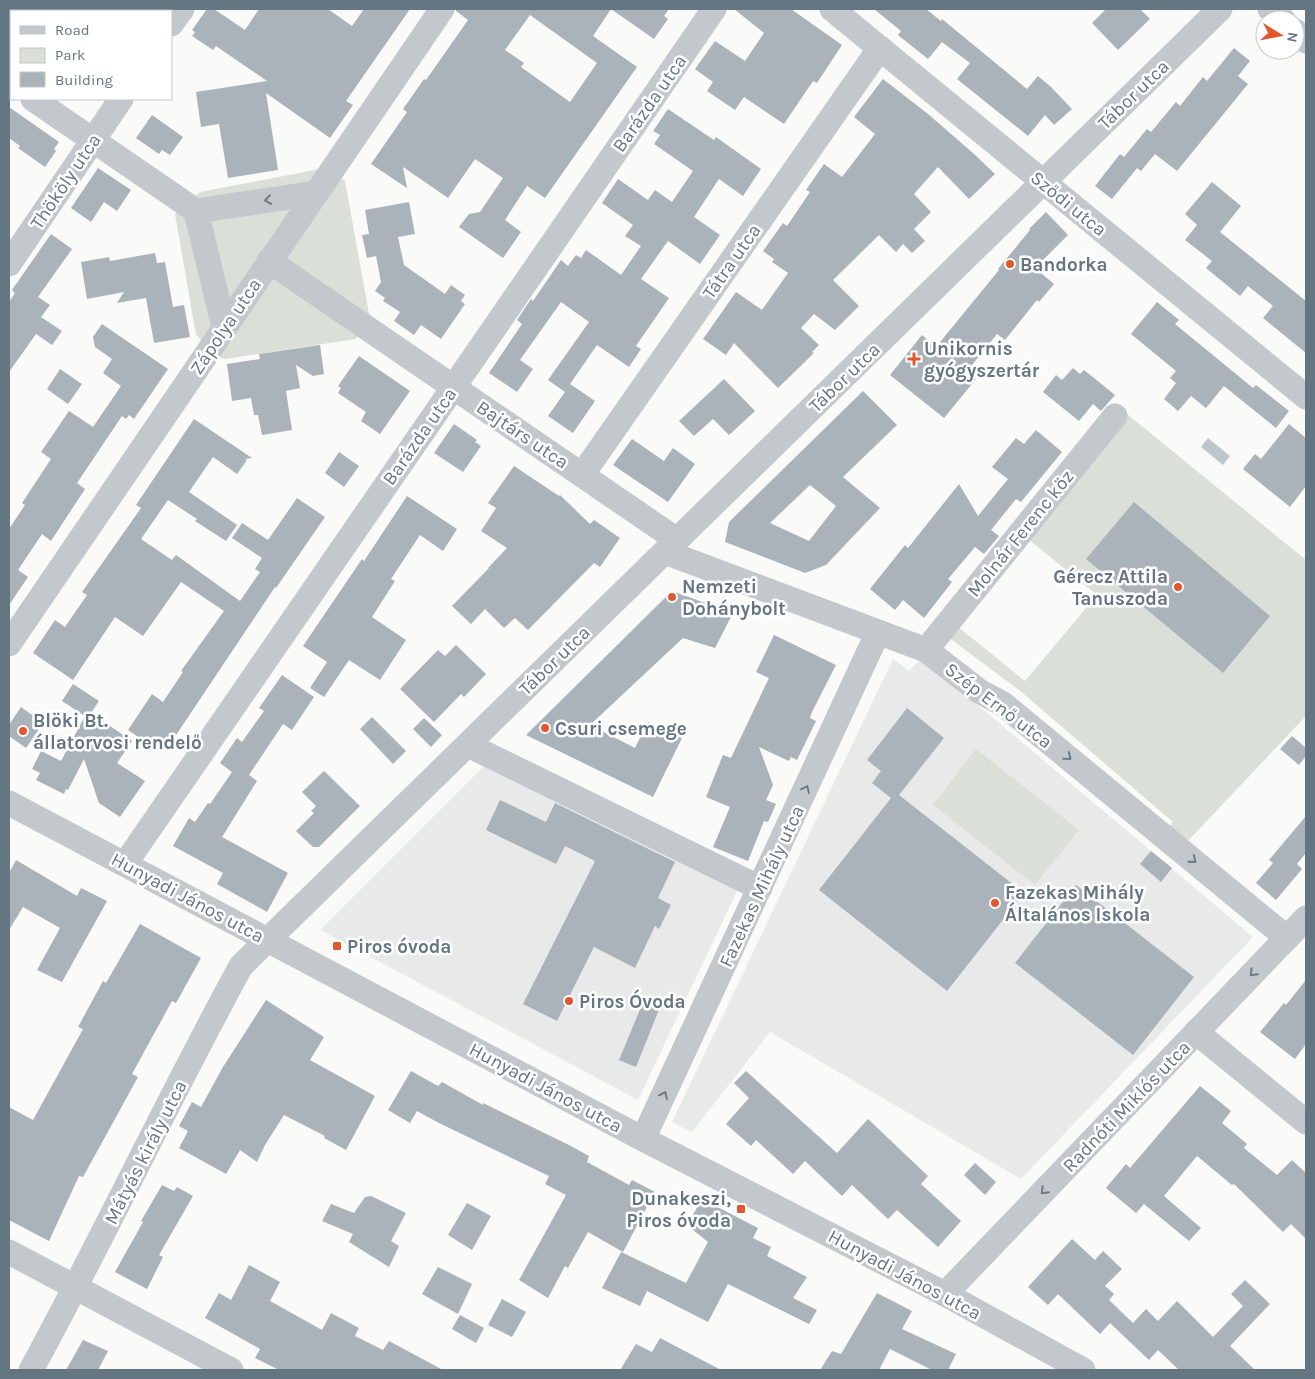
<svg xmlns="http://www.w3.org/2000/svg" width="1315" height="1379" font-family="Karla,sans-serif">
  <rect width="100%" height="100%" fill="#fafaf8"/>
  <g fill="#e8e9e9">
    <path d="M922 658 1253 937 1021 1179 770 1032 692 1132 672 1122 893 659 909 671Z"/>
    <path d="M485 765 738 889 638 1100 320 930Z"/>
  </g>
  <g fill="#dadfd7">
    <path d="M320 169 334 172 345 181 369 314 356 339 225 359 218 357 196 335 175 214 200 192Z"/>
    <path d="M1127 414 1306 560V716L1187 842 1169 827 1173 822 1019 690 948 637 957 626 1025 681 1097 595 1027 538Z"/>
    <path d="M976 749 1079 830 1035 885 933 805Z"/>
  </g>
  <path fill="#bbc7cb" d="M1208 438 1230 456 1223 465 1201 447Z"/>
  <g fill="#aab3b9" fill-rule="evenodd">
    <path d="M207 9H214L245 30 259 9H328L352 26 364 9H410L346 101 353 105 330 138 266 93 278 170 228 178 219 124 201 127 196 92 267 81 216 46 213 50 192 36 195 32 192 30Z"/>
    <path d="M456 9H669L664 16 668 19 654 39 611 9 593 36 637 67 545 198 527 186 505 220 521 232 503 258 459 227 469 214 480 212 503 178 475 159 448 198 403 167 407 188 371 164 407 112 403 109 424 79 426 80 468 20 456 11ZM530 15 597 63 570 102 521 67 524 63 505 50Z"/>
    <path d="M734 9H791L842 45 817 83 813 81 784 124 744 97 735 110 707 91 713 82 695 69 715 41 745 61 764 33Z"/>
    <path d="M874 9H926L941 21 942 19 1027 89 1038 76 1051 87 1072 109 1054 125 1045 115 1028 136 957 79 970 63 942 42 928 59 898 35 901 31Z"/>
    <path d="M1106 9H1140L1150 19 1118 50 1092 23Z"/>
    <path d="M1234 48 1250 61 1238 76 1248 84 1177 171 1155 154 1141 171 1137 168 1112 199 1095 186 1120 154 1124 157 1147 129 1151 132 1176 102 1180 106 1203 77 1207 81Z"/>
    <path d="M883 79 928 114 973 153 995 174 969 199 938 167 914 194 931 212 914 229 925 241 912 253 903 244 896 252 879 235 833 280 859 306 835 330 814 314 801 328 819 345 812 352 814 353 778 388 734 343 726 355 703 339 736 292 762 310 788 273 772 262 774 259 763 251 783 223 787 226 810 192 806 190 824 164 842 177 875 134 854 117Z"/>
    <path d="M9 107 59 142 54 149 56 151 45 167 18 148 20 146 9 138Z"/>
    <path d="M668 109 714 140 716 137 761 169 743 196 719 179 694 217 720 235 700 264 668 241 641 279 669 298 636 346 641 349 629 367 597 345 570 384 595 401 573 433 548 416 567 389 565 392 548 380 589 322 561 302 520 360 533 369 517 392 489 373 522 324 517 320 531 299 533 301 561 260 568 266 576 255 581 258 586 250 621 275 641 246 625 236 633 225 602 203 618 179 648 200 655 190 672 202 693 171 654 144 660 135 653 131Z"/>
    <path d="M152 115 183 137 170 155 162 150 159 154 136 138Z"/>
    <path d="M98 168 131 190 117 211 104 202 91 222 71 208Z"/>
    <path d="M1212 182 1241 206 1220 232 1306 301V353L1263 318 1273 306 1248 286 1240 296 1206 268 1212 261 1185 240 1197 225 1185 214Z"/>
    <path d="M409 202 415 234 398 237 404 265 445 294 451 285 465 295 461 301 465 304 441 339 421 325 414 335 394 321 400 312 383 301 385 298 375 291 381 282 376 256 367 258 362 235 369 234 365 210Z"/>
    <path d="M1046 212 1068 235 1035 268 1054 284 1039 302 1037 300 1005 340 997 334 967 371 976 379 944 418 890 375 922 335 936 347 999 270 998 269 1030 230 1029 229Z"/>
    <path d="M51 234 72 249 38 297 50 305 41 317 62 331 52 345 36 334 9 372V302L15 293 12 290Z"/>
    <path d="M155 253 157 263 165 262 173 307 184 305 190 337 154 343 146 298 117 303 124 292 87 299 81 262 109 257 110 261Z"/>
    <path d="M1157 302 1179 320 1175 324 1253 388 1256 385 1289 411 1276 428 1224 386 1206 408 1191 396 1178 411 1164 399 1176 383 1170 378 1176 371 1131 334Z"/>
    <path d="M102 324 168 369 134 419 129 415 126 419 122 416 77 483 85 489 51 541 42 534 18 570 28 577 9 605V529L25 505 22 503 51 459 41 452 69 411 93 427 121 386 103 373 112 359 95 347 93 337Z"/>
    <path d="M320 345 324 374 313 376 296 365 300 388 286 391 292 430 262 435 258 415H254L251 398 232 401 227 364 260 359 259 354Z"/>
    <path d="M359 356 410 391 380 434 361 421 366 412 338 393 341 388 338 386Z"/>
    <path d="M1073 368 1080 374 1084 370 1115 395 1101 411 1093 404 1079 421 1043 392 1056 375 1062 380Z"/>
    <path d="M60 369 82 384 68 404 47 389Z"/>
    <path d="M724 379 755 411 729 435 713 419 694 436 679 421Z"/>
    <path d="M863 391 897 425 843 477 880 508 826 565 805 573 725 542 729 522ZM810 485 836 506 809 541 770 523Z"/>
    <path d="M194 419 252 458 245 459 247 460 237 474 213 457 189 492 237 525 226 541 195 521 197 519 168 500 141 539 172 560 176 555 240 601 260 572 255 569 262 558 232 538 242 523 268 540 297 498 325 517 276 588 275 587 168 747 160 742 156 749 128 730 152 694 163 702 183 672 181 671 224 611 181 582 143 636 115 617 73 680 33 653 55 620 65 627 87 595 82 592 141 508 136 505Z"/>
    <path d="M454 424 477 440 475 442 481 446 463 472 434 453Z"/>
    <path d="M1289 424 1306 438V486L1290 507 1243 469 1255 454 1261 459Z"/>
    <path d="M1036 430 1062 452 1021 502 1016 499 991 530 999 536 984 554 975 547 948 579 952 582 924 618 903 600 895 610 870 589 905 545 908 548 959 484 978 516 1008 479 992 467 1016 438 1024 444Z"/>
    <path d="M632 439 664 461 673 448 695 464 668 502 613 465Z"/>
    <path d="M339 452 359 466 344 487 325 473Z"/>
    <path d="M514 466 559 496 560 495 590 524 594 520 620 538 600 567 594 563 528 630 515 618 504 628 485 609 471 624 452 606 489 568H488L507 548 481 531 496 508 488 503Z"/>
    <path d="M407 496 457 529 443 551 420 535 391 579 395 581 372 617 406 640 380 680 349 660 324 697 310 688 327 662 303 646 362 559 364 561Z"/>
    <path d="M1134 502 1270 616 1223 673 1086 559Z"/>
    <path d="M672 591 733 613 715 648 683 638 590 725 635 748 648 722 682 738 653 797 526 735Z"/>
    <path d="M774 635 836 665 812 712 810 718 816 721 797 760 791 757 789 761 759 747 773 785 766 800 776 804 768 822 764 821 748 861 713 847 730 807 706 797 723 755 731 758 769 678 756 672Z"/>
    <path d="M456 645 486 674 464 697 461 694 434 722 400 689 438 650 445 656Z"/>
    <path d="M282 675 314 697 292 730 283 724 249 775 257 781 222 837 288 873 267 912 217 884 223 873 173 846 189 818 195 822 208 803 210 804 232 772 220 763 237 738 242 742 264 711 259 708Z"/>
    <path d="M73 684 99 701 91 713 132 741 117 763 145 781 120 817 99 803 84 759 68 790 66 789 64 794 36 780 40 773 32 769 41 751 61 761 85 716 62 701Z"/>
    <path d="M21 707 43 723 26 748 9 736V725Z"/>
    <path d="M907 708 944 738 899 795 1024 893 947 991 819 890 891 798 872 783 881 771 867 760Z"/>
    <path d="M372 717 406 751 393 764 360 729Z"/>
    <path d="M424 718 442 735 431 747 413 729Z"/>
    <path d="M1292 736 1306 748V756L1299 765 1280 749Z"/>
    <path d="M324 771 360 806 319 847H313L296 831 314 813 311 811 316 806 302 792Z"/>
    <path d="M500 800 546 822 555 803 675 862 658 898 671 905 659 929 655 926 635 968 594 947 557 1021 523 1004 595 861 565 846 556 864 486 830Z"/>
    <path d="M1306 816V853L1297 864 1302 869 1276 900 1256 883 1273 863 1269 860Z"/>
    <path d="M1151 851 1172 868 1161 882 1140 864Z"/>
    <path d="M16 860 77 896 81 888 107 901 62 982 37 970 60 928 23 907 9 930V873Z"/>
    <path d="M1076 885 1194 977 1133 1055 1015 963Z"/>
    <path d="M140 924 201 958 176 1003 172 1001 132 1074 138 1077 83 1177 79 1176 49 1241 9 1220V1107L33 1120 83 1029 78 1027 103 981 106 983Z"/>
    <path d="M1306 980V1044L1295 1059 1260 1032 1284 1003 1286 1005Z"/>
    <path d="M266 1000 324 1037 310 1060 375 1096 346 1150 324 1138 325 1136 284 1115 265 1145 257 1162 240 1150 226 1174 179 1148 188 1131 179 1126 192 1102 201 1107 223 1067Z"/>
    <path d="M644 1000 660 1007 636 1067 619 1060Z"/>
    <path d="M411 1071 438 1086 442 1082 483 1105V1103L571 1146 589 1156 587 1162 629 1185 632 1180 655 1192 623 1252 588 1232 568 1268 565 1266 548 1298 519 1280 566 1195 545 1184 549 1176 439 1123 417 1111 410 1123 388 1110Z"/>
    <path d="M746 1071 837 1153 868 1119 928 1176 921 1184 961 1221 938 1247 897 1210 888 1219 852 1185 842 1196 805 1161 793 1174 756 1140 751 1146 726 1124 749 1098 734 1083Z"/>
    <path d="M1200 1086 1231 1111 1222 1123 1247 1144 1244 1148 1277 1175 1292 1160 1306 1173V1239L1291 1224 1283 1232 1234 1184 1232 1185 1197 1156 1164 1196 1201 1228 1189 1241 1144 1204 1136 1213 1106 1188 1126 1164 1130 1168Z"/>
    <path d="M975 1163 996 1182 985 1195 964 1175Z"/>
    <path d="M162 1185 174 1191 177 1187 193 1196 159 1255 163 1257 147 1289 115 1272 143 1222 141 1221Z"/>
    <path d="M371 1196 406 1213 391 1241 399 1246 389 1267 349 1242 353 1234 322 1221 331 1204 354 1213 365 1197Z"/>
    <path d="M702 1199 758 1228 753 1238 771 1247 767 1256 807 1277 793 1298 817 1310 809 1324 728 1284 708 1322 647 1291 640 1306 602 1288 621 1252 686 1283 708 1242 687 1225Z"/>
    <path d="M467 1203 491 1216 472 1250 448 1235Z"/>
    <path d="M1072 1239 1095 1260 1103 1251 1122 1269 1105 1286 1114 1294 1109 1300 1133 1323 1146 1309 1158 1321 1177 1301 1213 1337 1243 1306 1231 1294 1245 1280 1270 1304 1230 1346 1255 1370H1179L1158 1350 1149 1360 1110 1323 1100 1334 1058 1294 1048 1305 1028 1287Z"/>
    <path d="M249 1265 280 1282 270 1301 322 1330 331 1313 359 1328 355 1336 383 1350 389 1341 443 1370H279L255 1358 260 1349 205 1318 219 1293 231 1300Z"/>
    <path d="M438 1267 472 1284 458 1314 422 1294Z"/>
    <path d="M877 1293 912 1311 902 1329 956 1354 948 1370H932L890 1349 879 1370H820L832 1351 841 1354Z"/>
    <path d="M502 1299 526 1312 512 1337 488 1325Z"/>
    <path d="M460 1315 484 1328 476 1343 452 1329Z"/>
    <path d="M660 1338 721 1370H620L636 1344 652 1352Z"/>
    <path d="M83 1340 108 1351 98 1370H66Z"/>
  </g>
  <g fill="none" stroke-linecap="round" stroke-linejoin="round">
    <g stroke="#c3c8cc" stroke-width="25">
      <path d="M832 9 1306 397"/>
      <path d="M1270 9 1283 20"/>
      <path d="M171 24 182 9"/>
      <path d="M1295 31 1306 41"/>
      <path d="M9 83 11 84"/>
      <path d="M33 99 196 211"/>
      <path d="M269 261 677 540"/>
      <path d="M9 264 121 99"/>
      <path d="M224 327 196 211 316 193"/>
      <path d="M582 475 880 48"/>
      <path d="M665 552 926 650 979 691 1003 704 1287 938"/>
      <path d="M9 644 442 9"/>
      <path d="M926 650 1115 416"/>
      <path d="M468 745 760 888"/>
      <path d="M9 803 643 1139 945 1294 1083 1370"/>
      <path d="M125 864 714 9"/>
      <path d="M1196 1032 1306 1122"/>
      <path d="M643 1139 878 632"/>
      <path d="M9 1252 231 1370"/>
      <path d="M945 1294 1306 918"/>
      <path d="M31 1370C104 1237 168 1099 241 966L1220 9"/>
    </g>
  </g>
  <defs><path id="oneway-chevron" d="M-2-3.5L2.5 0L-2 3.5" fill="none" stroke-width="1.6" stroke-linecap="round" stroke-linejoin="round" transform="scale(1.25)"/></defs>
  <g stroke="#6a7a87">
    <use href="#oneway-chevron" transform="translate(268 200) rotate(172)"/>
    <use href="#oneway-chevron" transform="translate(1068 757) rotate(39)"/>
    <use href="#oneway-chevron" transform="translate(806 789) rotate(-65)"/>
    <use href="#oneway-chevron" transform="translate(1193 860) rotate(39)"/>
    <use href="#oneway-chevron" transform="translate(1253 973) rotate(134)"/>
    <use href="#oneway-chevron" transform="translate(664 1095) rotate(-65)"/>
    <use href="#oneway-chevron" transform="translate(1044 1191) rotate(134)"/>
  </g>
  <g fill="#e4572e" stroke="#fff" stroke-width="2">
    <circle cx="1010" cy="264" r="5"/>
    <path d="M911.5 351.5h5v5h5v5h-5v5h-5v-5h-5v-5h5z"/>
    <circle cx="1178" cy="587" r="5"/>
    <circle cx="672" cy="597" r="5"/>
    <circle cx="545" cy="728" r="5"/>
    <circle cx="23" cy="731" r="5"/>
    <circle cx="995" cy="903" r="5"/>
    <rect x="332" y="941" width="10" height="10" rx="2.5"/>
    <circle cx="569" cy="1001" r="5"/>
    <rect x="736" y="1204" width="10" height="10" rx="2.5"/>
  </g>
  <g text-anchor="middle" stroke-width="5" stroke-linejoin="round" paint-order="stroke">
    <g font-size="19" fill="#657683" stroke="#fff">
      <text transform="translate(1133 94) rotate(-44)" y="7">Tábor utca</text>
      <text transform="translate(649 103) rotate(-55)" y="7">Barázda utca</text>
      <text transform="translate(65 181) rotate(-56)" y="7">Thököly utca</text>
      <text transform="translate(1069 203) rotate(39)" y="7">Sződi utca</text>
      <text transform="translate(731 261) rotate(-55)" y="7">Tátra utca</text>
      <text transform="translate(225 326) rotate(-56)" y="7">Zápolya utca</text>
      <text transform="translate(844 377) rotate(-44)" y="7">Tábor utca</text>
      <text transform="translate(523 434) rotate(34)" y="7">Bajtárs utca</text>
      <text transform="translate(419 436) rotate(-55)" y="7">Barázda utca</text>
      <text transform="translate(1020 533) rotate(-51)" y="7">Molnár Ferenc köz</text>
      <text transform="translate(554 660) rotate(-44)" y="7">Tábor utca</text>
      <text transform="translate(999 705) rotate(37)" y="7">Szép Ernő utca</text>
      <text transform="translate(761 886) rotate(-65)" y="7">Fazekas Mihály utca</text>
      <text transform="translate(188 897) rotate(28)" y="7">Hunyadi János utca</text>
      <text transform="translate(546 1087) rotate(28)" y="7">Hunyadi János utca</text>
      <text transform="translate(1126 1106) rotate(-46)" y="7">Radnóti Miklós utca</text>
      <text transform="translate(145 1152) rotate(-63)" y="7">Mátyás király utca</text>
      <text transform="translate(905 1274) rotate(28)" y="7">Hunyadi János utca</text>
    </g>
    <g font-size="19" font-weight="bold" fill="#657683" stroke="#fff" text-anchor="start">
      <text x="1020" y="271">Bandorka</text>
      <text x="924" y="355">Unikornis<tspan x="924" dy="22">gyógyszertár</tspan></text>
      <text x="1168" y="583" text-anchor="end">Gérecz Attila<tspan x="1168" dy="22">Tanuszoda</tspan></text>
      <text x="682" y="593">Nemzeti<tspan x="682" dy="22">Dohánybolt</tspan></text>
      <text x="33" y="727">Blöki Bt.<tspan x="33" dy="22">állatorvosi rendelő</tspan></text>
      <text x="555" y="735">Csuri csemege</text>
      <text x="1005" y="899">Fazekas Mihály<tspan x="1005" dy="22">Általános Iskola</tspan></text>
      <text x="347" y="953">Piros óvoda</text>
      <text x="579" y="1008">Piros Óvoda</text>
      <text x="731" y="1205" text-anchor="end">Dunakeszi,<tspan x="731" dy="22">Piros óvoda</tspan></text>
    </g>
  </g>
  <rect width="1315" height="1379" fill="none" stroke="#657683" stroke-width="20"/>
  <rect x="10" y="10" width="162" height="90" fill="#ffffff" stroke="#c1c8cd"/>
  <rect x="20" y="26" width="25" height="8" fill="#c3c8cc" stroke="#c1c8cd"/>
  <text x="55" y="35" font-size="15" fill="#657683">Road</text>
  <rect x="20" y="48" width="25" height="15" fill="#dadfd7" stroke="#c1c8cd"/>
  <text x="55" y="60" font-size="15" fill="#657683">Park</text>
  <rect x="20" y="72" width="25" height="15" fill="#aab3b9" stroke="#c1c8cd"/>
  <text x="55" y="85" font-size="15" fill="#657683">Building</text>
  <g transform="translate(1280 35) rotate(100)"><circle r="24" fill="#ffffff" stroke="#c1c8cd"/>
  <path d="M0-4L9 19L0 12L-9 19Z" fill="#e4572e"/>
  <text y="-8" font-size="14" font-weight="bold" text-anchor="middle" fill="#657683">N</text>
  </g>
</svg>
